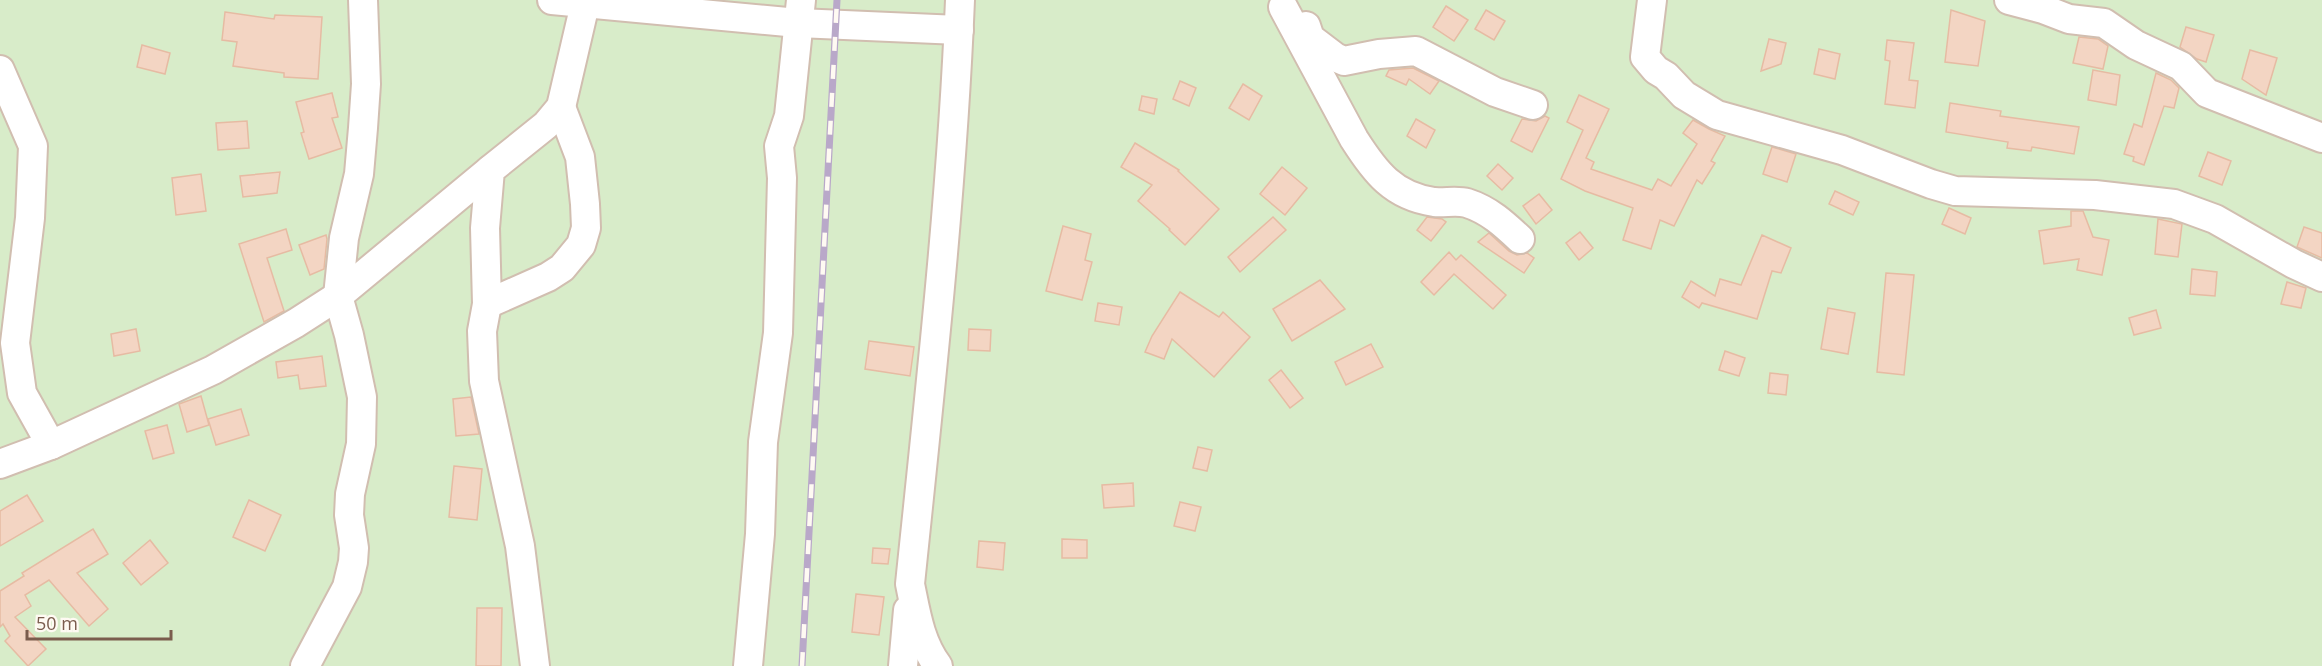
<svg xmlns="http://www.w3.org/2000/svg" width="2322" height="666" font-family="'Open Sans',sans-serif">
  <rect width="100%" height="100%" fill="#fdf6ec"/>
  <rect fill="#d8ecc9" x="0" y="0" width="2322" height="666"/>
  <g fill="#f3d5c3" stroke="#e6bba3" stroke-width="1.5">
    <path d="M1446 6 1468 20 1454 41 1433 27Z"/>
    <path d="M1486 10 1505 21 1494 40 1475 29Z"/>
    <path d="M1951 10 1985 21 1978 66 1945 62Z"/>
    <path d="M225 12 274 19 275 15 322 17 318 79 284 77V73L233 66 237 42 222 40Z"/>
    <path d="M2186 27 2214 35 2206 62 2197 59 2180 47Z"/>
    <path d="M2079 37 2098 39 2108 46 2103 69 2073 63Z"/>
    <path d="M1769 39 1786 43 1781 64 1761 71Z"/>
    <path d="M1887 40 1914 43 1909 80 1918 81 1915 108 1885 104 1890 61 1885 60Z"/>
    <path d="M142 45 170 53 165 74 137 67Z"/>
    <path d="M1819 49 1840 54 1835 79 1814 74Z"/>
    <path d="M2250 50 2277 58 2266 95 2242 79Z"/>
    <path d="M1413 68 1439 81 1430 94 1409 79 1406 85 1386 76 1389 70Z"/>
    <path d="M2093 70 2120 75 2116 105 2088 100Z"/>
    <path d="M2156 73 2171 80 2179 88 2174 108 2164 106 2144 165 2133 161 2134 157 2124 154 2134 124 2142 127Z"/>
    <path d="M1180 81 1196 88 1189 106 1173 99Z"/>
    <path d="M1243 84 1262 96 1249 120 1229 108Z"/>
    <path d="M332 93 338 117 332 118 342 148 309 159 301 133 304 132 296 102Z"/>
    <path d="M1579 95 1609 109 1586 158 1594 162 1591 169 1652 190 1658 179 1671 186 1697 144 1683 133 1693 120 1709 129 1725 136 1711 161 1715 163 1702 184 1697 180 1674 226 1660 220 1651 249 1623 240 1633 208 1585 191 1561 179 1583 130 1567 122Z"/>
    <path d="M1142 96 1157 99 1154 114 1139 110Z"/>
    <path d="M1950 103 2001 111 2000 116 2079 127 2074 154 2032 147 2031 151 2007 148 2008 142 1946 132Z"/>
    <path d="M1545 116 1549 118 1532 152 1511 141 1522 119 1536 121Z"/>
    <path d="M1416 119 1435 130 1426 148 1407 136Z"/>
    <path d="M247 121 249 148 218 150 216 123Z"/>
    <path d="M1135 143 1179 170 1178 171 1219 209 1185 245 1169 230 1170 229 1138 201 1152 185 1121 167Z"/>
    <path d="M1772 147 1796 154 1787 182 1763 174Z"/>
    <path d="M2208 152 2231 161 2222 185 2199 176Z"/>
    <path d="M1498 164 1513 178 1502 190 1487 176Z"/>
    <path d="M1282 167 1307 188 1285 215 1260 194Z"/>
    <path d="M280 172 277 193 243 197 240 176Z"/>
    <path d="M201 174 206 211 176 215 172 178Z"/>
    <path d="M1835 191 1859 202 1853 215 1829 204Z"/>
    <path d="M1539 194 1552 210 1536 224 1523 206Z"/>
    <path d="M1949 208 1971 218 1965 234 1942 224Z"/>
    <path d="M2071 211H2083L2093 237 2109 240 2102 275 2077 270 2079 259 2044 264 2039 231 2071 226Z"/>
    <path d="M1273 217 1286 230 1240 272 1228 257Z"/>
    <path d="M1427 217 1442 219 1446 222 1431 241 1417 230Z"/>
    <path d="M2158 219 2182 224 2178 257 2155 254Z"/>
    <path d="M1063 226 1091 234 1085 260 1092 262 1082 300 1046 291Z"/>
    <path d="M2304 227 2322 233V258L2297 247Z"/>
    <path d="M286 229 292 250 267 258 284 311 264 322 239 244Z"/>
    <path d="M1580 232 1593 248 1579 260 1566 243Z"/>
    <path d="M1489 233 1509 251 1517 255 1527 253 1534 258 1524 273 1478 242Z"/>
    <path d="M326 235 327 239 324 269 310 275 299 245Z"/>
    <path d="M1762 235 1791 248 1781 273 1772 271 1757 319 1702 303 1699 308 1682 297 1691 281 1715 296 1720 279 1741 285Z"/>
    <path d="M1449 252 1456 260 1461 255 1506 295 1493 309 1454 274 1434 295 1421 282Z"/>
    <path d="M2192 269 2217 272 2215 296 2190 294Z"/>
    <path d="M1886 273 1914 275 1904 375 1877 372Z"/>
    <path d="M1320 280 1345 309 1292 341 1273 309Z"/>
    <path d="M2287 282 2306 288 2301 308 2281 304Z"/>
    <path d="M1180 292 1219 317 1223 312 1250 337 1214 377 1172 339 1164 359 1145 352 1152 336Z"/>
    <path d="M1098 303 1122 307 1119 325 1095 321Z"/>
    <path d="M1828 308 1855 313 1848 354 1821 349Z"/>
    <path d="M2156 310 2161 328 2134 335 2129 318Z"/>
    <path d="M136 329 140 351 114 356 111 334Z"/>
    <path d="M969 329 991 330 990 351 968 350Z"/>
    <path d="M869 341 914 347 910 376 865 369Z"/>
    <path d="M1371 344 1383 367 1346 385 1335 362Z"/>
    <path d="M1725 351 1745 358 1739 376 1719 370Z"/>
    <path d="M322 356 326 386 300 389 298 375 278 378 276 362Z"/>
    <path d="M1281 370 1303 398 1290 408 1269 380Z"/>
    <path d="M1770 373 1788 375 1786 395 1768 393Z"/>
    <path d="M201 396 209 425 187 432 179 404Z"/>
    <path d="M471 397 479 434 456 436 453 399Z"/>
    <path d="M241 409 249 435 216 445 208 419Z"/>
    <path d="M167 425 174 453 153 459 145 431Z"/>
    <path d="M1198 447 1212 450 1207 471 1193 468Z"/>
    <path d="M454 466 482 469 477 520 449 517Z"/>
    <path d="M1133 483 1134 506 1104 508 1102 485Z"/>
    <path d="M27 495 43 521 0 546V511Z"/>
    <path d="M249 500 281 515 265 551 233 537Z"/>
    <path d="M1180 502 1201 507 1195 531 1174 526Z"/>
    <path d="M93 529 108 554 77 573 108 609 89 626 49 580 25 595 31 606 15 617 46 649 28 666 5 641 10 636 3 624 0 627V591L24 576 22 573Z"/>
    <path d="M1062 539 1087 540V558H1062Z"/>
    <path d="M150 540 168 563 141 585 123 563Z"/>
    <path d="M979 541 1005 543 1003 570 977 567Z"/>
    <path d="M873 548 890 549 888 564 872 563Z"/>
    <path d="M856 594 884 597 879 635 852 632Z"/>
    <path d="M477 608H502L501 666H476Z"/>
  </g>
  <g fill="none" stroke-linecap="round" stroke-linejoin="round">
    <g stroke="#d1beb0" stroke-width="32">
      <g id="minor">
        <path d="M552 0 798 23 959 30"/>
        <path d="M1652 0 1645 57 1656 70 1666 76 1684 95 1717 115 1842 150 1931 184 1955 191 2095 195 2174 204 2215 219 2294 264 2322 277"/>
        <path d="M2009 0 2043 9 2069 19 2104 23 2136 45 2181 66 2207 93 2322 138"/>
        <path d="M1283 7 1354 139C1375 172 1393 196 1434 202 1445 203 1457 200 1467 203 1489 210 1504 224 1520 239"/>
        <path d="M1306 26 1310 38 1335 57 1344 61 1379 54 1416 51 1495 92 1533 105"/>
        <path d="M0 70 33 146 30 218 15 343 22 393 51 445"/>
        <path d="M487 304 548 277 562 268 581 245 586 228 585 204 580 157 561 107"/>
        <path d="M0 464 51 445 213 370 296 323 338 296 490 170"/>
        <path d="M305 666 347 587 353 562 354 548 349 515 350 494 361 444 362 397 349 335 338 296 344 238 359 174 363 128 366 84 363 0"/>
        <path d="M535 666 520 546 484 381 482 331 487 304 485 228 490 170 546 125 561 107 585 4"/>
        <path d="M748 666 760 534 763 442 778 333 782 178 779 146 789 116 801 0"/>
        <path d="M903 666 908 610"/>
        <path d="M938 666C920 642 916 613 910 584 930 390 952 195 960 0"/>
      </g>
    </g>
    <use href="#minor" stroke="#fff" stroke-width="28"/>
    <g stroke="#b9a8c9" stroke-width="7">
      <path id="rail" d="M802 666 837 0"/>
    </g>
    <use href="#rail" stroke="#fffaf3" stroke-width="4.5" stroke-dasharray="14" stroke-linecap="butt"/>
  </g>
  <path d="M27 630v9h144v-9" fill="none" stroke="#7a5c4d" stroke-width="3"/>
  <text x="36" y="630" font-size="18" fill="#7a5c4d" stroke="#fffaf3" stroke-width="4.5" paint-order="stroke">50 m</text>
</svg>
